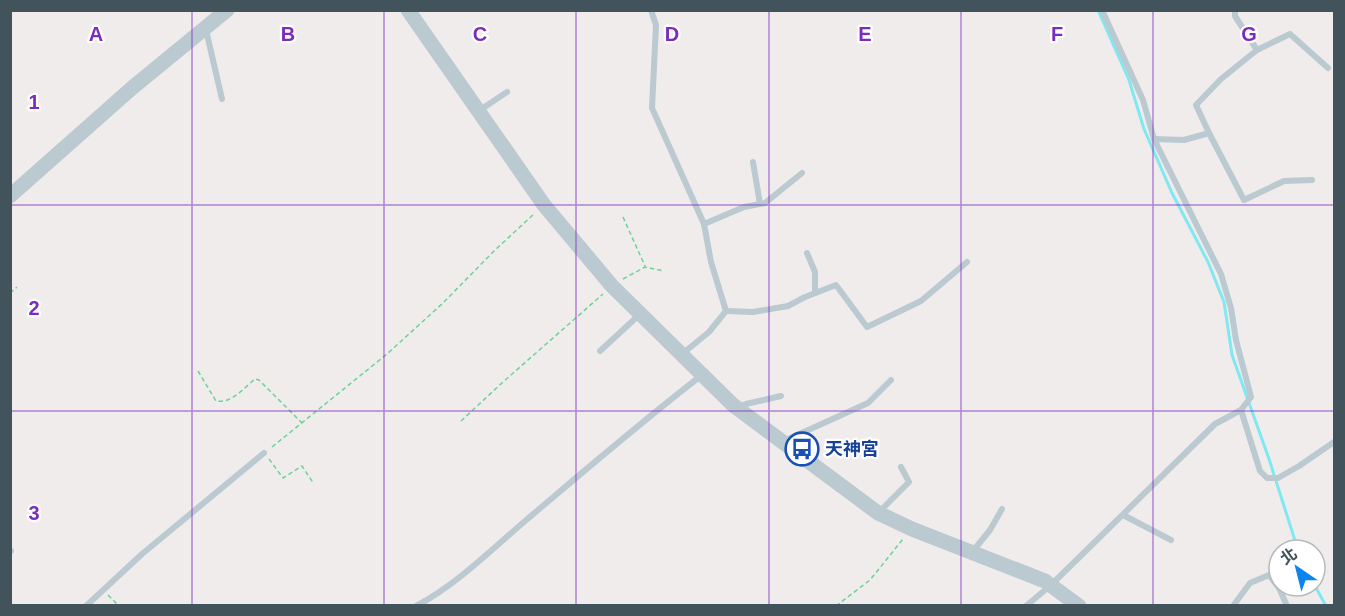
<svg xmlns="http://www.w3.org/2000/svg" width="1345" height="616" font-family="Helvetica,'Noto Sans TC',sans-serif">
  <rect width="100%" height="100%" fill="#f0ecec"/>
  <g fill="none" stroke-linecap="round" stroke-linejoin="round">
    <g stroke="#7ee8f3" stroke-width="3">
      <path d="M1098 10 1129 80 1144 129 1172 193 1208 262 1224 302 1232 355 1269 459 1298 550"/>
      <path d="M1315 586 1326 606"/>
    </g>
    <g stroke="#6bd394" stroke-width="1.5" stroke-dasharray="4.5 3" stroke-linecap="butt">
      <path d="M623 217 645 266"/>
      <path d="M623 279 645 267 664 271"/>
      <path d="M10 293 17 287"/>
      <path d="M198 371 216 401C231 404 244 388 255 379L259 380 302 423"/>
      <path d="M461 421 503 382 603 294"/>
      <path d="M272 447 387 354 443 303 494 251 535 213"/>
      <path d="M269 459 283 478 302 466 314 484"/>
      <path d="M108 595 119 606"/>
      <path d="M836 606 870 580 903 539"/>
    </g>
    <g stroke="#bbc9d1" stroke-width="6">
      <path d="M651 10 656 25 652 108 704 224 711 262 726 311 709 332 682 354"/>
      <path d="M206 30 222 99"/>
      <path d="M1257 50 1290 34 1328 68"/>
      <path d="M480 110 507 92"/>
      <path d="M1209 133 1244 200 1284 181 1312 180"/>
      <path d="M1154 139 1184 140 1209 133 1196 105 1221 79 1257 50 1235 16V10"/>
      <path d="M753 162 760 204"/>
      <path d="M704 224 744 207 765 203 802 173"/>
      <path d="M807 253 815 272V293"/>
      <path d="M726 311 753 312 788 306 805 297 836 285 867 327 921 301 967 262"/>
      <path d="M600 351 639 315"/>
      <path d="M738 407 746 404 781 396"/>
      <path d="M1241 410 1260 471 1267 478H1278L1299 466 1334 442"/>
      <path d="M784 441 868 403 891 380"/>
      <path d="M879 512 909 482 901 467"/>
      <path d="M1123 515 1171 540"/>
      <path d="M10 551H11"/>
      <path d="M973 551 990 530 1002 509"/>
      <path d="M86 606 142 554 264 453"/>
      <path d="M416 606C456 585 490 551 525 521 583 472 641 422 702 375"/>
      <path d="M1026 606 1051 585 1215 424 1241 410 1251 397 1236 340 1231 308 1221 274 1154 139 1143 100 1102 10"/>
      <path d="M1233 606 1250 583 1269 575 1279 588 1287 606"/>
    </g>
    <g stroke="#bbc9d1" stroke-width="15">
      <path d="M408 10 544 205 612 286 733 405 878 513 912 529 1045 581 1079 606"/>
      <path d="M10 196 132 88 227 10"/>
    </g>
  </g>
  <path fill="none" stroke="#7b2cbf" stroke-width="1.5" stroke-opacity="0.55" d="M192 10V606M384 10V606M576 10V606M769 10V606M961 10V606M1153 10V606M10 205H1334M10 411H1334"/>
  <defs>
    <g id="bus-ring" transform="scale(1.725)"><circle r="9.5" fill="#fff" stroke="#1a4fb4" stroke-width="1.5"/><path d="M-5-6H5V4H4V6H2V4H-2V6H-4V4H-5ZM-3.5-4V0h7V-4ZM-3.5 1.2v1.5H-2V1.2ZM2 1.2v1.5H3.5V1.2Z" fill="#1a4fb4"/></g>
  </defs>
  <g fill-rule="evenodd">
    <use href="#bus-ring" x="802" y="449"/>
  </g>
  <g text-anchor="middle" stroke-width="4.5" stroke-linejoin="round" paint-order="stroke">
    <g font-size="18" font-weight="bold" fill="#164399" stroke="#fff" text-anchor="start">
      <text x="825" y="455">天神宮</text>
    </g>
  </g>
  <g font-size="20" text-anchor="middle" font-weight="bold" fill="#7b2cbf" stroke="#fff" stroke-width="4.5" stroke-linejoin="round" paint-order="stroke">
    <text x="96" y="41">A</text>
    <text x="288" y="41">B</text>
    <text x="480" y="41">C</text>
    <text x="672" y="41">D</text>
    <text x="865" y="41">E</text>
    <text x="1057" y="41">F</text>
    <text x="1249" y="41">G</text>
    <text x="34" y="109">1</text>
    <text x="34" y="315">2</text>
    <text x="34" y="520">3</text>
  </g>
  <rect width="1345" height="616" fill="none" stroke="#43535b" stroke-width="24"/>
  <g transform="translate(1297 568) rotate(325)"><circle r="28" fill="#ffffff" stroke="#b4babd" stroke-width="1.5"/>
  <path d="M0-4.5L10 22L0 15L-10 22Z" fill="#0985ed"/>
  <text y="-9" font-size="16" font-weight="bold" text-anchor="middle" fill="#43535b">北</text>
  </g>
</svg>
